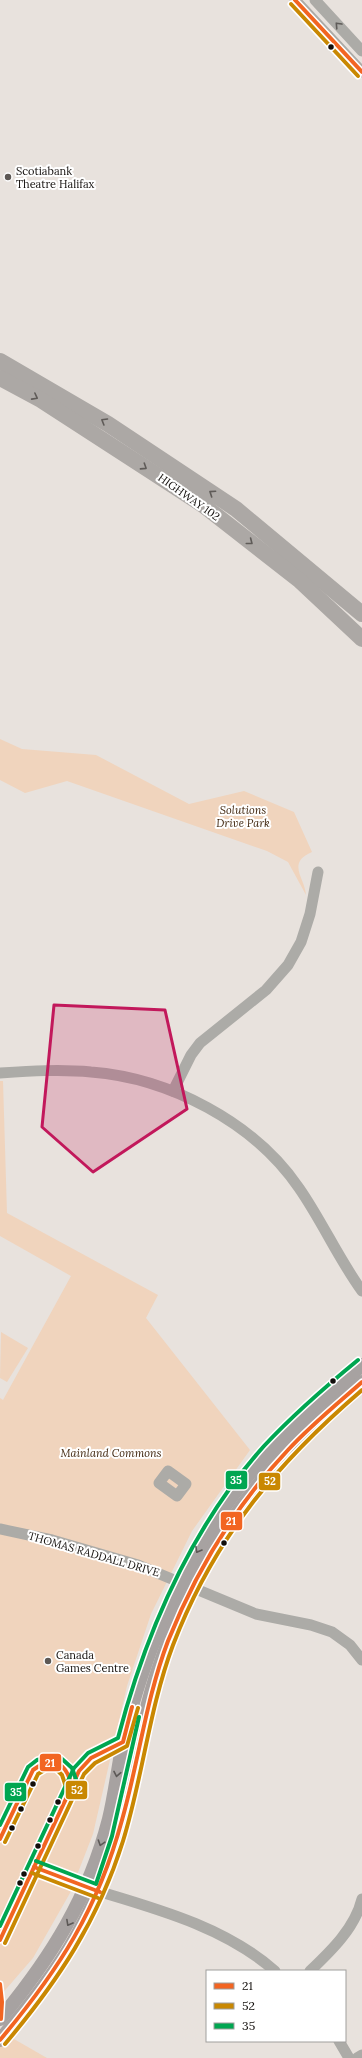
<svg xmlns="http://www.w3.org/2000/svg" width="362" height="2058" font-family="Lora,serif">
  <rect width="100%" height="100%" fill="#e8e2dd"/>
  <g fill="#f0d4bd">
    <path d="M0 739 22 749 96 755 189 804 244 791 294 812 312 852C286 863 305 878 306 895L288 862 267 851 67 781 25 793 0 780Z"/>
    <path d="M0 1081H3L7 1213 158 1295 146 1318 250 1450 192 1531 151 1614 127 1686 93 1834 70 1893 33 1958 0 1996V1398L3 1400 71 1276 0 1236Z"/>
    <path d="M1 1332 28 1348 7 1382 0 1378Z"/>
    <path d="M0 2031 47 2058H0Z"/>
  </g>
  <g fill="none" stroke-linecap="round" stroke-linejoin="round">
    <g stroke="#acaba7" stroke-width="11">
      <path d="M295 0 362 72"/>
      <path d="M315 0 362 51"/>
      <path d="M0 1073C30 1071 61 1069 91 1072 169 1078 254 1122 299 1188 322 1221 338 1258 362 1291"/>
      <path d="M173 1091 191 1055 200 1043 266 990 288 965 301 942 310 914 318 872"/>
      <path d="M168 1471 186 1484 177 1496 159 1483Z"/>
      <path d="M0 1529 52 1540 138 1565 256 1614 311 1625 332 1632 350 1645 362 1660"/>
      <path d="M91 1889C154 1908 224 1926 275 1971"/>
      <path d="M310 1971C331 1951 355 1928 362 1899"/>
      <path d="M339 2041 349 2058"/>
      <path d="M357 2058 362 2055"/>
    </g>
    <g stroke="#a7a2a1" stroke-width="14">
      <path d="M0 2019C51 1958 89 1897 109 1819 115 1794 118 1768 123 1743 129 1712 139 1681 150 1651 178 1579 216 1508 269 1451 297 1419 330 1392 362 1365"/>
      <path d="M0 2040C57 1974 92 1923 117 1839 134 1784 139 1725 158 1670 183 1594 224 1521 278 1461 303 1432 333 1407 362 1382"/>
    </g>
    <g stroke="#aca8a5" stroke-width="16">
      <path d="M0 361 108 424 236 509 362 614"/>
      <path d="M0 378 41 400 203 505 299 580 362 639"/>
    </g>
    <g stroke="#fff" stroke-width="7">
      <g id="bus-1">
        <path d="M295 0 362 72"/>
        <path d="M0 1839 33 1770C54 1755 66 1763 72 1786"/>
        <path d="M34 1867 100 1892"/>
        <path d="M0 1940 79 1771 91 1758 123 1742 132 1707"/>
        <path d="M0 1984 2 2002 1 2019"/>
        <path d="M0 2040C59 1970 98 1909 122 1820 139 1760 146 1699 168 1641 196 1571 236 1505 288 1450 311 1425 337 1404 362 1382"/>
      </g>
    </g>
    <g stroke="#fff" stroke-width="7">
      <g id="bus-2">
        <path d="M291 4 358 76"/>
        <path d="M5 1842 38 1774 48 1768 56 1769 62 1775 66 1787"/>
        <path d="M32 1873 98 1898"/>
        <path d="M5 1943 84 1774 95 1763 127 1746 138 1708"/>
        <path d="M5 2044C58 1981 98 1921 123 1841 143 1776 149 1709 173 1645 214 1538 277 1463 362 1390"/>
      </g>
    </g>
    <g stroke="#fff" stroke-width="7">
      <g id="bus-3">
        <path d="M0 1825 28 1767 37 1760 52 1756 61 1758 72 1768 78 1785"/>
        <path d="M36 1861 96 1884 112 1836 139 1717"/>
        <path d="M0 1926 74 1768 88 1753 118 1738C146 1631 190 1529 264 1446 293 1415 325 1387 358 1360"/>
      </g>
    </g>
    <use href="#bus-1" stroke="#f26522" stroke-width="4"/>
    <use href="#bus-2" stroke="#c98802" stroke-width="4"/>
    <use href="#bus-3" stroke="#00a651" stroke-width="4"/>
  </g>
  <defs><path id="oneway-chevron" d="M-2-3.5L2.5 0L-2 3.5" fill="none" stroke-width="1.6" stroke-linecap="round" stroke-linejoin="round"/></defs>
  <use stroke="#5f5c59" href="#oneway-chevron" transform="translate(338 25) rotate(-133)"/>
  <g stroke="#5f5b58">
    <use href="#oneway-chevron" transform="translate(35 397) rotate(28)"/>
    <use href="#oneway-chevron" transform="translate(104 421) rotate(-149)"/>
    <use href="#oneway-chevron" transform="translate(144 467) rotate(33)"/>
    <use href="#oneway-chevron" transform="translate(212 493) rotate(-146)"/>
    <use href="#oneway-chevron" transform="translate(250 542) rotate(38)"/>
  </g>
  <g stroke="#5c5856">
    <use href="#oneway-chevron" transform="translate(198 1550) rotate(120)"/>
    <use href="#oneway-chevron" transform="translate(117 1774) rotate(101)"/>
    <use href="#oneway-chevron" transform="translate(101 1843) rotate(108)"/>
    <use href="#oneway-chevron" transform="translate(69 1923) rotate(119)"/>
  </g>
  <path fill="#c2185b" fill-opacity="0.2" stroke="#c2185b" stroke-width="3" stroke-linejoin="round" d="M54 1005 165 1010 187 1109 93 1172 42 1127Z"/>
  <g fill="#120e0b" stroke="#fff" stroke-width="1.5">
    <circle cx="331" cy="47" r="3.5"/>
    <circle cx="333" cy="1381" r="3.5"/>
    <circle cx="224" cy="1543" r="3.5"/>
    <circle cx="33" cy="1784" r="3.5"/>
    <circle cx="58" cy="1802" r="3.5"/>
    <circle cx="21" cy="1809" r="3.5"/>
    <circle cx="50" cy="1820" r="3.5"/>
    <circle cx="12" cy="1828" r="3.5"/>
    <circle cx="38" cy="1846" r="3.5"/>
    <circle cx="24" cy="1874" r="3.5"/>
    <circle cx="20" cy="1883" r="3.5"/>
  </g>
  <g fill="#5d5854" stroke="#fff" stroke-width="1.5">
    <circle cx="8" cy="177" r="4"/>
    <circle cx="48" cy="1661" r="4"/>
  </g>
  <g text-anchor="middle" stroke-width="4" stroke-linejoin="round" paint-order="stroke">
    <g font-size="11" fill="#120e0b" stroke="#fff" text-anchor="start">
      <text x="16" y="175">Scotiabank<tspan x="16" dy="13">Theatre Halifax</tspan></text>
      <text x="56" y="1659">Canada<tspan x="56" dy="13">Games Centre</tspan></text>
    </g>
    <g font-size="11" fill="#120e0b" stroke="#fff">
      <text transform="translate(189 497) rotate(35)" y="4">HIGHWAY 102</text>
      <text transform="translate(94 1554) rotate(16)" y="4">THOMAS RADDALL DRIVE</text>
    </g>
    <g font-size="11" font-style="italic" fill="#41270f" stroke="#fff">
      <text x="243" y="814">Solutions<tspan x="243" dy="13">Drive Park</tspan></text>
      <text x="111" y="1457">Mainland Commons</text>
    </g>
  </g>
  <g stroke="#fff" stroke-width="1.5">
    <rect x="225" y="1470" width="23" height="20" rx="4" fill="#00a651"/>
    <rect x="258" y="1472" width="23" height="19" rx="4" fill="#c98802"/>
    <rect x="220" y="1511" width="23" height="20" rx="4" fill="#f26522"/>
    <rect x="39" y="1753" width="23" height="19" rx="4" fill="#f26522"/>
    <rect x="65" y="1780" width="23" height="20" rx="4" fill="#c98802"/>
    <rect x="4" y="1782" width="23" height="20" rx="4" fill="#00a651"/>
  </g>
  <g font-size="11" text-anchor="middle" font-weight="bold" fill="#fff">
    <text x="236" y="1484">35</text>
    <text x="270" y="1485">52</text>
    <text x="231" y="1525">21</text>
    <text x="50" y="1767">21</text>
    <text x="77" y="1794">52</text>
    <text x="16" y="1796">35</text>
  </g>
  <rect x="206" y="1970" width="140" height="72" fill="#ffffff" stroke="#a09f9d"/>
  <rect x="214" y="1983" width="20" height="6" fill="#f26522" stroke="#a09f9d"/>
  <text x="242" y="1990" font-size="12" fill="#120e0b">21</text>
  <rect x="214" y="2003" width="20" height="6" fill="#c98802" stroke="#a09f9d"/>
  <text x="242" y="2010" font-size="12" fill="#120e0b">52</text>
  <rect x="214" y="2023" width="20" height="6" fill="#00a651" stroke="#a09f9d"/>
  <text x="242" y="2030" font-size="12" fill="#120e0b">35</text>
</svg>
